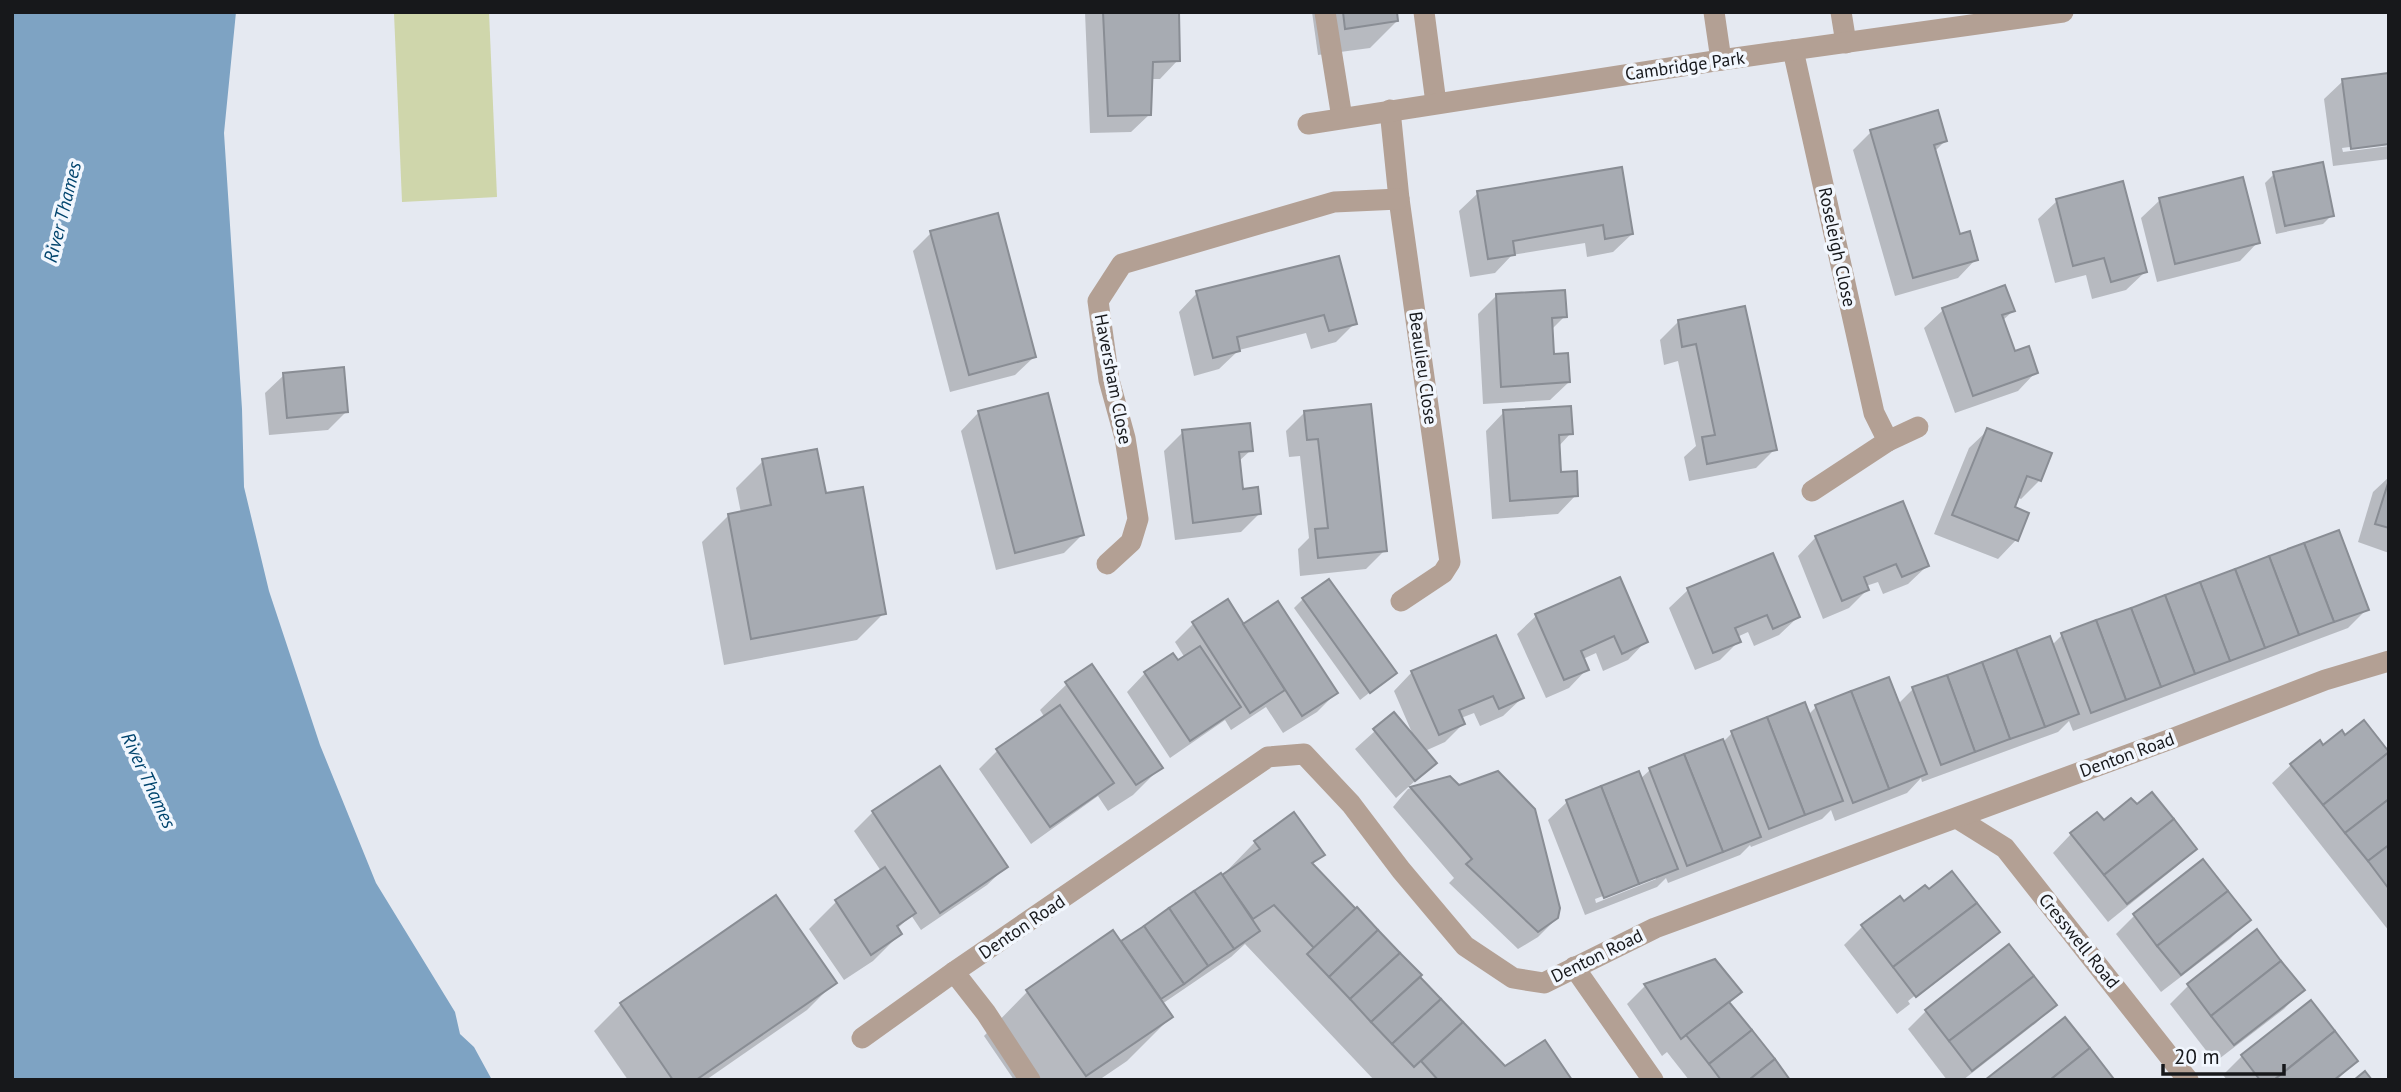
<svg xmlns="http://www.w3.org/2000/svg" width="2401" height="1092" font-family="'PT Sans',sans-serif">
  <rect width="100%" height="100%" fill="#e5e9f1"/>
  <path fill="#cfd6ab" d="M411 12H489L497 197 402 202 394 13Z"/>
  <path fill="#7ea3c3" d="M12 12H236L224 133 242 409 244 487 269 591 320 745 376 883 455 1012 460 1034 474 1047 492 1080H12Z"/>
  <g fill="#0003" fill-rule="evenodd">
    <path d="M1085 12H1178V60L1160 79H1151L1150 114 1131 132 1090 133Z"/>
    <path d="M1312 12H1395L1397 21 1370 48 1318 55Z"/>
    <path d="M2343 81 2389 142 2342 148 2343 152 2389 146V159L2333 166 2324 99Z"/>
    <path d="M1871 132 1945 141 1934 152 1959 236 1976 259 1958 278 1895 296 1853 150Z"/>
    <path d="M1621 169 1632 234 1613 252 1587 257 1585 243 1512 255 1495 273 1470 277 1459 211 1478 193Z"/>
    <path d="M2274 174 2332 215 2323 224 2276 234 2265 183Z"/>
    <path d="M2160 200 2258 242 2240 261 2157 282 2141 218Z"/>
    <path d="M2057 201 2145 272 2126 290 2092 299 2086 275 2055 283 2038 219Z"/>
    <path d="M931 233 1034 357 1015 375 950 392 913 251Z"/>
    <path d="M1338 258 1355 323 1336 342 1311 349 1306 333 1239 350 1219 369 1194 376 1179 312 1197 293Z"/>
    <path d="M1496 296 1565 316 1551 330 1552 356 1569 382 1550 400 1483 404 1478 314Z"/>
    <path d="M1744 308 1775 449 1756 468 1689 481 1684 457 1696 446 1678 361 1664 365 1660 340 1678 322Z"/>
    <path d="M1943 310 2013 311 2002 321 2014 353 2036 372 2018 391 1955 413 1924 328Z"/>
    <path d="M284 375 346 412 328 430 269 435 265 393Z"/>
    <path d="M979 412 1082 535 1064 553 996 570 961 431Z"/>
    <path d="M1305 412 1385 550 1366 569 1300 576 1298 549 1309 538 1300 456 1289 457 1286 431Z"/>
    <path d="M1504 412 1571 433 1558 447 1559 474 1576 495 1558 514 1492 519 1486 431Z"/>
    <path d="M1988 430 2040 480 2021 499 2017 497 2013 508 2016 540 1998 559 1934 534 1969 448Z"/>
    <path d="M1183 432 1251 450 1238 462 1242 491 1259 514 1241 532 1175 540 1164 451Z"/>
    <path d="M763 461 824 495 884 613 857 640 724 665 702 542 729 515 741 513 736 488Z"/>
    <path d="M2389 477V553L2358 542 2373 492Z"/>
    <path d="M1816 537 1927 566 1908 584 1883 594 1878 582 1866 586 1867 590 1849 608 1823 619 1798 556Z"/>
    <path d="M1772 555 1798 617 1779 635 1754 646 1748 632 1737 637 1739 641 1720 660 1695 670 1669 608 1688 590Z"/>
    <path d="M1619 579 1646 641 1628 660 1603 671 1596 653 1583 659 1587 669 1569 688 1546 698 1517 634 1536 616Z"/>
    <path d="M1303 599 1395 673 1360 700 1294 608Z"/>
    <path d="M2367 609 2348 628 2073 731 2069 721 2058 732 1922 782 1921 778 1907 793 1835 821 1831 810 1822 819 1751 847 1750 845 1740 855 1668 883 1666 878 1657 887 1585 915 1548 820 1567 802 1638 774 1640 779 1650 770 1722 743 1732 733 1808 715 1816 707 1898 704 1913 689 2052 645 2062 635ZM1656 876V879L1596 903 1595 899Z"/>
    <path d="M1193 624 1242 626 1336 693 1317 712 1283 733 1266 707 1231 730 1225 720 1170 758 1127 692 1145 673 1178 663 1185 658 1175 642Z"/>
    <path d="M1412 672 1522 698 1503 716 1480 726 1474 713 1461 718 1463 724 1445 742 1425 751 1435 763 1396 798 1355 749 1394 714 1413 735 1394 691Z"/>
    <path d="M1067 684 1160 768 1133 795 1108 811 1098 796 1031 844 979 769 997 751 1045 718 1040 710Z"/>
    <path d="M2345 737 2389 754V931L2272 783 2291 765Z"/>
    <path d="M939 768 1006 867 987 885 921 930 911 915 897 929 900 934 873 961 844 980 809 929 836 902 881 871 854 831 873 812Z"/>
    <path d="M1450 778 1557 918 1538 937 1518 949 1449 883 1454 878 1393 807 1408 789Z"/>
    <path d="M2104 823 2195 849 2176 867 2108 922 2053 853 2071 834Z"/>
    <path d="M1255 842 1322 855 1312 865 1355 911 1357 910 1505 1069 1570 1080H1374L1245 944 1231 957 1162 1004 1171 1017 1127 1061 1099 1080H1014L984 1036 1028 991 1120 943 1221 877Z"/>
    <path d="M2203 862 2249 920 2230 939 2161 992 2116 934 2134 916Z"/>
    <path d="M1900 898 1904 903 1997 931 1980 949V945L1908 1001 1910 1004 1897 1014 1844 945 1862 927Z"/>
    <path d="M2257 932 2302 990 2284 1009 2215 1062 2170 1004 2188 986Z"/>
    <path d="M834 983 807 1010 706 1080H628L594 1031 621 1004Z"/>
    <path d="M1645 986 1740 992 1728 1004 1787 1080H1689L1667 1052 1662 1056 1627 1004Z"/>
    <path d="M2311 1002 2356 1061 2337 1080H2227L2223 1075 2242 1056Z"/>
    <path d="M2054 1005 2036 1023 1963 1080H1947L1908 1029 1926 1011Z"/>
  </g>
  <g fill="#a7abb2" stroke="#898d94" stroke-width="2">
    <path d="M1103 12H1179L1180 61 1153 62 1151 115 1108 116Z"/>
    <path d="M1343 12H1397L1398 21 1345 29Z"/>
    <path d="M2389 73V144L2351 149 2342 79Z"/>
    <path d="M1938 110 1947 141 1934 145 1960 234 1970 231 1978 260 1913 278 1870 130Z"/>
    <path d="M2323 162 2334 216 2285 226 2273 172Z"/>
    <path d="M1622 167 1633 234 1605 239 1603 225 1513 241 1515 255 1488 259 1477 191Z"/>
    <path d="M2243 177 2260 243 2175 264 2159 198Z"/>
    <path d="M2123 181 2147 272 2111 282 2104 258 2073 266 2056 199Z"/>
    <path d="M998 213 1036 357 969 375 930 231Z"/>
    <path d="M1339 256 1357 324 1329 331 1324 315 1237 337 1240 351 1213 358 1196 291Z"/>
    <path d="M2005 285 2015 311 2002 315 2015 351 2029 346 2038 373 1973 396 1942 308Z"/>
    <path d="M1565 290 1567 317 1552 318 1554 354 1568 353 1570 382 1501 387 1496 294Z"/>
    <path d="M1745 306 1777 450 1707 464 1702 437 1715 435 1696 344 1682 347 1678 320Z"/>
    <path d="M344 367 348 412 287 418 283 373Z"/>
    <path d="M1048 393 1084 535 1015 553 978 411Z"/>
    <path d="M1371 404 1387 551 1318 558 1315 529 1328 528 1318 439 1307 440 1304 411Z"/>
    <path d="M1571 406 1573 434 1559 435 1561 472 1577 471 1578 496 1510 501 1503 410Z"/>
    <path d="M1250 423 1253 451 1239 452 1243 489 1258 487 1261 514 1193 523 1182 430Z"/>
    <path d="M1987 428 2052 453 2041 481 2027 476 2015 507 2029 513 2018 541 1952 515Z"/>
    <path d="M817 449 826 493 863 487 886 614 751 639 728 514 771 505 762 459Z"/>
    <path d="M2389 480V528L2375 524Z"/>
    <path d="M1903 501 1929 566 1902 577 1896 564 1864 577 1869 590 1842 601 1815 536Z"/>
    <path d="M2339 530 2369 610 2334 622 2304 543Z"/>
    <path d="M2304 543 2334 622 2299 635 2269 556Z"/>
    <path d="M1773 553 1800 617 1773 629 1767 615 1735 628 1741 642 1713 653 1687 588Z"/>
    <path d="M2269 556 2299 635 2265 648 2235 569Z"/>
    <path d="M2235 569 2265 648 2230 661 2200 582Z"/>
    <path d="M1620 577 1648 642 1622 654 1614 636 1581 651 1589 670 1564 680 1535 614Z"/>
    <path d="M1329 579 1397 673 1370 693 1302 598Z"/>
    <path d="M2200 582 2230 661 2195 674 2165 595Z"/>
    <path d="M2165 595 2195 674 2161 687 2131 608Z"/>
    <path d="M1228 599 1285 690 1250 713 1192 622Z"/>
    <path d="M1278 601 1338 693 1302 716 1243 624Z"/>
    <path d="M2131 608 2161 687 2126 700 2096 620Z"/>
    <path d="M2096 620 2126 700 2091 713 2061 633Z"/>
    <path d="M1496 635 1524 698 1499 709 1493 696 1459 710 1465 724 1439 735 1411 671Z"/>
    <path d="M2050 636 2079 714 2045 727 2016 649Z"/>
    <path d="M1200 646 1241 707 1190 741 1144 672 1173 653 1178 660Z"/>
    <path d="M2016 649 2045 727 2010 739 1982 662Z"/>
    <path d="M1982 662 2010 739 1975 752 1947 675Z"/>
    <path d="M1092 664 1163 768 1136 785 1065 682Z"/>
    <path d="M1947 675 1975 752 1941 765 1912 687Z"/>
    <path d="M1889 677 1927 774 1889 789 1851 691Z"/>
    <path d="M1851 691 1889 789 1853 803 1815 705Z"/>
    <path d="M1805 702 1843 801 1805 815 1767 717Z"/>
    <path d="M1060 705 1114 783 1050 827 996 749Z"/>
    <path d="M1394 712 1437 763 1415 781 1373 729Z"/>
    <path d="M1767 717 1805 815 1769 829 1731 731Z"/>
    <path d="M2364 720 2389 752 2323 805 2290 764 2320 740 2323 745 2342 730 2345 735Z"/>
    <path d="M1723 739 1761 837 1723 852 1684 754Z"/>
    <path d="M2389 752V799L2345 833 2323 805Z"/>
    <path d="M1684 754 1723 852 1687 866 1649 768Z"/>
    <path d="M940 766 1008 867 940 913 872 811Z"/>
    <path d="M1498 771 1535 809 1560 908 1558 918 1538 932 1466 864 1472 859 1410 787 1450 776 1459 785Z"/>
    <path d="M1639 771 1678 869 1639 884 1601 786Z"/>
    <path d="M1601 786 1639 884 1604 898 1566 800Z"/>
    <path d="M2152 792 2174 819 2104 875 2070 833 2097 812 2104 820 2131 798 2137 804Z"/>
    <path d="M2389 799V845L2368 861 2345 833Z"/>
    <path d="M1294 812 1325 855 1312 863 1356 909 1314 948 1274 905 1253 919 1222 875 1260 849 1254 841Z"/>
    <path d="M2174 819 2197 849 2127 904 2104 875Z"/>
    <path d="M2389 845V889L2368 861Z"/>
    <path d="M2203 859 2228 891 2157 946 2133 914Z"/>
    <path d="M885 867 916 913 897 926 902 934 871 955 835 900Z"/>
    <path d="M1952 871 1977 903 1893 967 1861 925 1900 896 1904 901 1925 885 1929 889Z"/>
    <path d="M1221 873 1260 931 1234 949 1194 891Z"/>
    <path d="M1194 891 1234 949 1208 966 1169 908Z"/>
    <path d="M2228 891 2251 920 2181 975 2157 946Z"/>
    <path d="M776 895 837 983 696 1080H673L620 1003Z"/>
    <path d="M1977 903 2000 932 1916 997 1893 967Z"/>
    <path d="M1357 907 1378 930 1329 977 1307 954Z"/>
    <path d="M1169 908 1208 966 1184 984 1144 926Z"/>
    <path d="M1144 926 1184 984 1161 999 1121 941Z"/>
    <path d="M2257 929 2281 961 2211 1016 2187 984Z"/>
    <path d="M1113 930 1173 1017 1086 1076 1026 990Z"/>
    <path d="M1378 930 1400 953 1350 999 1329 977Z"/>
    <path d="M2009 944 2034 976 1949 1041 1925 1010Z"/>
    <path d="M1400 953 1422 975 1371 1022 1350 999Z"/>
    <path d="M1715 959 1742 992 1681 1039 1644 984Z"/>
    <path d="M2281 961 2305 990 2234 1045 2211 1016Z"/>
    <path d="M2034 976 2057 1005 1972 1071 1949 1041Z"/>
    <path d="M1420 977 1441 999 1392 1044 1371 1022Z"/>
    <path d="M1441 999 1463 1022 1414 1067 1392 1044Z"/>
    <path d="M2311 1000 2335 1031 2274 1080H2260L2241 1055Z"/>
    <path d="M1729 1002 1752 1030 1709 1064 1686 1035Z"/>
    <path d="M2065 1017 2090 1048 2050 1080H1985Z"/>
    <path d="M1463 1022 1505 1066 1545 1040 1572 1080H1438L1421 1061Z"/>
    <path d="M1752 1030 1775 1059 1749 1080H1721L1709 1064Z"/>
    <path d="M2335 1031 2358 1061 2334 1080H2274Z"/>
    <path d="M2090 1048 2113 1078 2111 1080H2050Z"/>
    <path d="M1775 1059 1790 1080H1749Z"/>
    <path d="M2365 1071 2372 1080H2354Z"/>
  </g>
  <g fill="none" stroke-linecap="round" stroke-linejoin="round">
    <g stroke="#b3a094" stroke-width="21">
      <path d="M1325 12 1342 118"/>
      <path d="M1424 12 1436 103"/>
      <path d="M1714 12 1721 60"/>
      <path d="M1841 12 1846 43"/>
    </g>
    <g stroke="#b3a094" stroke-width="21">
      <path d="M1793 50 1874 413 1888 441 1812 491"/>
      <path d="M1390 110 1399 199 1450 562 1443 573 1401 601"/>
      <path d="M1308 124 1721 60 2063 12"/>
      <path d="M1888 441 1918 427"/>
      <path d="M1107 564 1131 542 1138 519 1125 438 1109 380 1098 301 1122 264 1334 202 1399 199"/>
      <path d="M1957 818 2005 848 2188 1080"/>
      <path d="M1574 967 1653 1080"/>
      <path d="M954 972 986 1013 1030 1080"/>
      <path d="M862 1038 954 972 1268 757 1304 754 1351 804 1401 870 1465 946 1513 978 1544 983 1655 928 2171 739 2325 680 2389 661"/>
    </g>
  </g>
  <g text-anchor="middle" stroke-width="7" stroke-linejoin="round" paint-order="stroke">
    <g font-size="18" fill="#17181b" stroke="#f2f7fe">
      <text transform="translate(1685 66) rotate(-8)" y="6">Cambridge Park</text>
      <text transform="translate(1837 247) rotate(78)" y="6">Roseleigh Close</text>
      <text transform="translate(1423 368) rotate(82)" y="6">Beaulieu Close</text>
      <text transform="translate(1113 379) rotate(79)" y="6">Haversham Close</text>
      <text transform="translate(2127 755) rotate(-20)" y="6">Denton Road</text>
      <text transform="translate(1022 927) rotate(-34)" y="6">Denton Road</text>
      <text transform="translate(2079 941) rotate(51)" y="6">Cresswell Road</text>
      <text transform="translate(1597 956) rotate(-26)" y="6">Denton Road</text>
    </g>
    <g font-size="19" font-style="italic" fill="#01446d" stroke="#f2f7fe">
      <text transform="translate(62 212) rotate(-76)" y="7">River Thames</text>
      <text transform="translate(149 780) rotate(65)" y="7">River Thames</text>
    </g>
  </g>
  <rect width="2401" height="1092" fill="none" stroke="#17181b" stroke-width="28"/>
  <path d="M2163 1064v10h121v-10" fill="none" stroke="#17181b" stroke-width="3.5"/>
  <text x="2174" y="1064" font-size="21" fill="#17181b" stroke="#f2f7fe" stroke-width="5" paint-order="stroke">20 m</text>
</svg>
